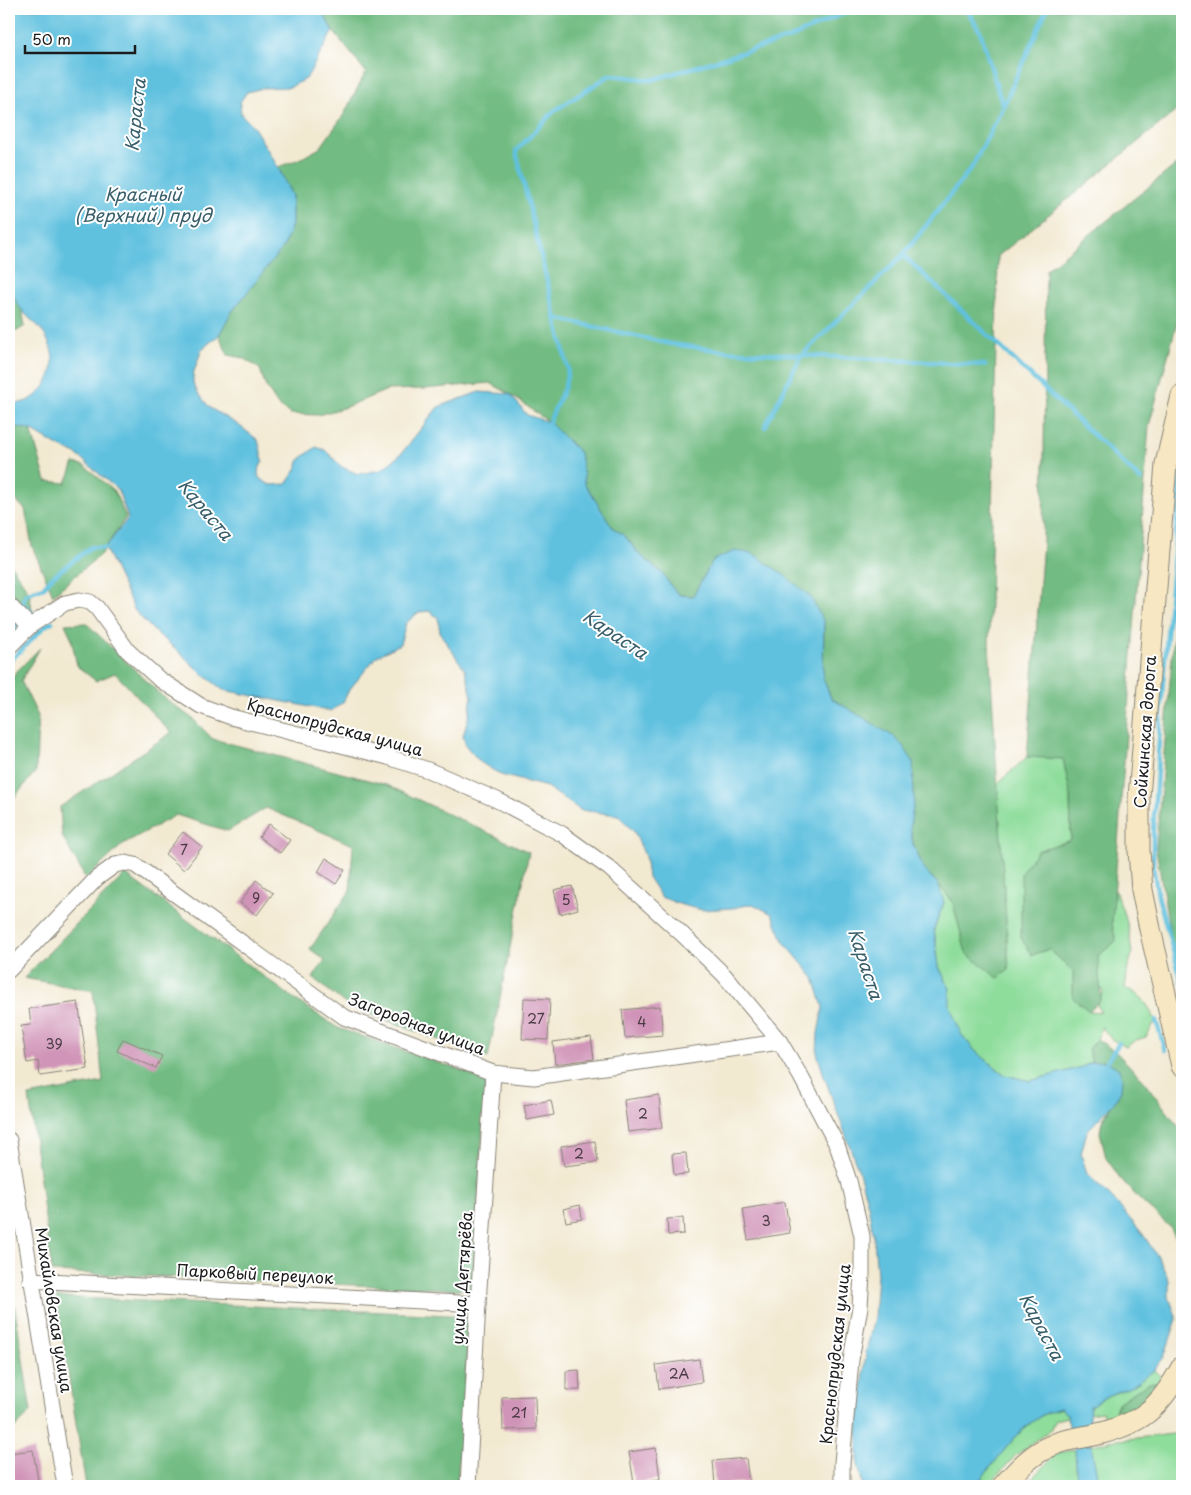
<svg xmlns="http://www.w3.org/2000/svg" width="1191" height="1495" font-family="'Playpen Sans',sans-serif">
  <rect width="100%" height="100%" fill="#fff"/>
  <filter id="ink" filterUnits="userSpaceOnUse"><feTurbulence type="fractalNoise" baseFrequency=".02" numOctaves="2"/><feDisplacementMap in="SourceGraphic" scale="10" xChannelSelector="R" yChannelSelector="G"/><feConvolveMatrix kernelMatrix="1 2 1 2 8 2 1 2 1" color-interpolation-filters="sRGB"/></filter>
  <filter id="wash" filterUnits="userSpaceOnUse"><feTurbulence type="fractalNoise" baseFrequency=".0096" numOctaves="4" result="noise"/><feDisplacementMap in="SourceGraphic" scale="20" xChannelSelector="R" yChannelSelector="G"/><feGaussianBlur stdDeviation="1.12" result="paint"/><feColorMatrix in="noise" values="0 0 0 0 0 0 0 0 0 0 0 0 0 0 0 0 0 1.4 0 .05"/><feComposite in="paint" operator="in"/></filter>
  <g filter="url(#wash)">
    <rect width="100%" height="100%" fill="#f2e9d1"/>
    <g fill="#8edd9b" stroke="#557c5c">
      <path d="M1027 757 1063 758 1070 792 1071 840 1037 851 1032 955 1049 949 1073 971 1089 1011 1101 1012 1097 1005 1103 992 1085 962 1110 877 1128 925 1132 954 1128 967 1125 988C1144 995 1146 1004 1156 1020L1146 1037 1136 1040 1126 1047 1111 1039 1102 1027 1097 1039 1088 1049 1092 1062 1082 1067 1030 1081 1005 1075 975 1051 961 1034 949 1006 950 989 939 967 934 929 944 902 938 884 1009 970 997 784Z"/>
      <path d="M1154 1370 1164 1380 1127 1413 1106 1421 1102 1412 1089 1414 1090 1406 1109 1395 1133 1386Z"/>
      <path d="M1061 1408 1068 1416 1067 1417 1055 1420 1050 1430 1015 1456 988 1486H974C1001 1459 1021 1417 1061 1408Z"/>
      <path d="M1182 1433V1486H1024L1053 1457 1059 1453 1110 1441Z"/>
    </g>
    <g fill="#72bc83" stroke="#476c50">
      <path d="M321 9H1182V106L998 256 989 645 1009 970 998 978 966 953 952 900 924 869 913 844 910 826 914 801 854 713 831 698 823 678 824 621 713 560 693 596 681 595 674 590 662 573 639 554 625 536 613 529 585 484 580 453 549 422 510 394 490 383 424 389 387 390 346 407 318 415 290 414 278 405 265 385 260 369 243 358 228 355 219 335 231 313 284 246 292 225V196L278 167 300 159 320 148 343 116 366 72 333 31Z"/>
      <path d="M1182 160V304L1149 426 1112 923 1116 941 1098 956 1101 999 1089 1011 1073 998V971L1049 949 1032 955 1021 938V873L1037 851 1071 840 1070 792 1063 759 1027 757 1043 542 1046 270Z"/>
      <path d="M9 285 22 310 25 326 17 331H9Z"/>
      <path d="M9 425 31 430 46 481 66 483 74 463 85 466 114 491 126 517 102 553 53 595 32 546 25 509 9 494Z"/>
      <path d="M9 562 29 592 32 609 9 634Z"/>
      <path d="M1182 572V979L1172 946 1156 848 1179 574Z"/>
      <path d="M86 623 162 696 193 719 213 739 387 785 529 852 488 1058 348 1006 313 978 325 960 310 949 350 891 353 845 266 808 228 831 176 815 123 844 86 879 62 836 60 807 171 733 115 673 96 681 77 666 71 637 65 624Z"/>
      <path d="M40 648 21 681 38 716 36 771 9 804V679Z"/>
      <path d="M125 874 297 1001 338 1028 486 1079 472 1290 52 1272 29 1096 103 1082 93 991 24 978Z"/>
      <path d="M1097 1039 1117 1053 1144 1081 1181 1130 1182 1248 1169 1226 1142 1202 1120 1178 1106 1158 1100 1132 1102 1121 1121 1090 1107 1061 1092 1062 1088 1049Z"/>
      <path d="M56 1297 470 1316 457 1486H86Z"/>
      <path d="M9 1300 14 1302 31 1412 9 1434Z"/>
      <path d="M1148 1383H1156L1160 1387 1132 1415 1122 1418 1115 1411 1119 1402Z"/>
    </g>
    <path fill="#61c1df" stroke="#3e6e7e" d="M9 9H321L333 31 306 79 290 87 263 88 247 92 240 102 241 114 253 126 278 167 292 196V225L284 246 231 313 219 335 202 349 193 374V383L198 393 210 408 237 424 258 440 263 460 258 472 259 478 270 485 286 484 296 470 300 459 316 447 325 450 342 467 358 474 381 470 401 454 438 407 479 392 510 394 527 415 549 422 580 453 585 484 613 528 625 536 639 554 662 573 674 590 680 595 693 596 713 560 734 551 752 553 784 575 810 596 824 622 823 678 831 698 893 736 903 746 913 761 914 801 910 826 913 844 924 869 938 884 944 902 934 929 939 967 950 989V1006L961 1034 975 1051 1005 1075 1030 1081 1082 1067 1092 1062 1107 1061 1119 1069 1122 1078 1121 1090 1114 1103 1087 1131 1081 1154 1087 1174 1111 1197 1142 1233 1158 1257 1169 1280V1297L1177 1319 1164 1357 1154 1370 1133 1386 1109 1395 1090 1406 1088 1429 1099 1486H1077L1075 1448 1067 1417 1068 1416 1061 1408C1021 1417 1001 1459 974 1486H863L858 1465V1427L866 1352 874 1318 877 1275 874 1239 868 1205 858 1169 824 1076 817 1053 818 1033 823 1007 814 978 784 942 772 914 753 904 733 908 702 910 682 905 661 897 648 877 645 856 635 833 618 815 580 810 547 787 501 775 480 762 466 746 463 736 469 715 472 696 465 670 440 633 438 618 430 611 419 612 406 623 400 644 377 656 349 690 343 702 331 711 223 690 199 671 177 650 154 631 135 611 105 548 128 518 118 490 76 454 56 445 31 430 9 425V404C25 404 35 399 45 386 59 366 53 343 38 326 34 322 30 319 26 315 19 308 12 295 9 285Z"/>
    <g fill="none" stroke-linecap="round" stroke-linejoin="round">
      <g stroke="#61c1df" stroke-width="4.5">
        <path d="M966 9 980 31 1003 107"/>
        <path d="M903 255 1141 480"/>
        <path d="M555 318 671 344 724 351 985 365"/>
        <path d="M549 422 565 386 568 369 516 151 554 111 610 75 652 80 790 38 853 9"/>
        <path d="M765 427 801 356 903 255 972 167 1003 107 1047 9"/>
        <path d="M1182 462 1163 682 1153 830V866L1158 896 1182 983"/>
        <path d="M32 612 22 602 26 594 44 587 52 577 91 547 105 548"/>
        <path d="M9 636 18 626"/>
        <path d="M9 662 45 626 52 622"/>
        <path d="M1156 1020 1165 1050"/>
        <path d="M1107 1061 1119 1043"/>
      </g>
    </g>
    <g id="blocks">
      <g fill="#d094b8">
        <path d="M269 824 290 840 280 853 259 837Z"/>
        <path d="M183 832 202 847 184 870 165 854Z"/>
        <path d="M326 858 345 870 336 884 318 872Z"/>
        <path d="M256 880 273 893 257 915 240 903Z"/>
        <path d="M572 886 578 909 560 914 554 890Z"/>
        <path d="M524 998 550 999 548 1040 522 1039Z"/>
        <path d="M78 1002 88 1069 40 1076 38 1061 27 1063 21 1026 31 1025 29 1009Z"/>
        <path d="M660 1006 663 1035 625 1038 622 1010Z"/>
        <path d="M591 1037 594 1059 555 1064 553 1042Z"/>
        <path d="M123 1039 162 1056 156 1068 117 1051Z"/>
        <path d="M659 1095 662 1128 628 1132 624 1100Z"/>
        <path d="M551 1100 554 1115 527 1120 524 1105Z"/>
        <path d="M595 1141 598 1162 564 1166 561 1146Z"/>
        <path d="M686 1153 688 1174 674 1175 672 1154Z"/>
        <path d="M785 1202 790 1233 748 1240 743 1209Z"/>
        <path d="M580 1205 582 1219 566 1222 563 1209Z"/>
        <path d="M683 1218 684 1234 668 1235 667 1219Z"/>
        <path d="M699 1359 702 1382 659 1389 656 1365Z"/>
        <path d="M579 1370 580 1390H566V1371Z"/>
        <path d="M535 1396 536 1429 503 1430 502 1397Z"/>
        <path d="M656 1448 660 1479 634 1483 629 1452Z"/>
        <path d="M33 1450 39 1486H9V1453Z"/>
        <path d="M746 1458 749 1482 715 1485 713 1461Z"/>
      </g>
    </g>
  </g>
  <g filter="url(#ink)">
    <use href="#blocks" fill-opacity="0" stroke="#878276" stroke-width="1"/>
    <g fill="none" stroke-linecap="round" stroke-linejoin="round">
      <g stroke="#878276" stroke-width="17">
        <g id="minor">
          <path d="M9 605 30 626 65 603 79 600 90 602 97 608 128 651 159 679 201 706 231 717 388 757 428 770 497 800 562 834 609 868 683 935 724 975 780 1042 801 1077 837 1145 849 1181 862 1236V1274L860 1307 851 1360 842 1463V1486"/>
          <path d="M9 647 30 626"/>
          <path d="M9 970 97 878 115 865 125 863 135 865 142 870 344 1017 493 1073 534 1077 780 1042"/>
          <path d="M9 1140 65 1486"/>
          <path d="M30 1280 478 1304"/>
          <path d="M468 1486 478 1304 493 1073"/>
        </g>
      </g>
      <g stroke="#878276" stroke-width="23">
        <g id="secondary">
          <path d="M1182 396 1166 464 1139 797V851L1142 890 1150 929 1182 1066"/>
          <path d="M1003 1486C1017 1470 1032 1453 1053 1445 1065 1439 1081 1438 1094 1435 1141 1424 1159 1409 1182 1367"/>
        </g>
      </g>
      <use href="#minor" stroke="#fff" stroke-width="15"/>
      <use href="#secondary" stroke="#f7e8c3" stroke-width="21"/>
    </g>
  </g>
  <g text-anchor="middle" stroke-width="4" stroke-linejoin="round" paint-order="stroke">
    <g font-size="14" fill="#493a43">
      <text x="184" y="855">7</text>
      <text x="256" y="903">9</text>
      <text x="566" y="905">5</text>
      <text x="536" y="1024">27</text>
      <text x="642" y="1027">4</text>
      <text x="54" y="1049">39</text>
      <text x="643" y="1119">2</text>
      <text x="579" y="1159">2</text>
      <text x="766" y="1226">3</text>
      <text x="679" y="1379">2А</text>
      <text x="519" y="1418">21</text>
    </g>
    <g font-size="16" fill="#1c1c1c" stroke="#fff">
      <text transform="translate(335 727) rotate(15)" y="6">Краснопрудская улица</text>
      <text transform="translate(1145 732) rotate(-86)" y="6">Сойкинская дорога</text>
      <text transform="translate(417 1024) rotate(21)" y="6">Загородная улица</text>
      <text transform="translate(255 1274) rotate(3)" y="6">Парковый переулок</text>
      <text transform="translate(462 1278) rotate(-86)" y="6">улица Дегтярёва</text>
      <text transform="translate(54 1310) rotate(81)" y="6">Михайловская улица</text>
      <text transform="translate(835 1354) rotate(-84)" y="6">Краснопрудская улица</text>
    </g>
    <g font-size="18" font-style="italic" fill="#385e6a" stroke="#fff">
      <text transform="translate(136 115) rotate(-84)" y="6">Караста</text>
      <text x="143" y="201">Красный<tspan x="143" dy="21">(Верхний) пруд</tspan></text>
      <text transform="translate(205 510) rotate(50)" y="6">Караста</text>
      <text transform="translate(615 635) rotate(34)" y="6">Караста</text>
      <text transform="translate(865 964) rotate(72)" y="6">Караста</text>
      <text transform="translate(1041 1327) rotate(62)" y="6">Караста</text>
    </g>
  </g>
  <rect width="1191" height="1495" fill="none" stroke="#fff" stroke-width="30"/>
  <path d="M25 45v8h110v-8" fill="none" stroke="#1c1c1c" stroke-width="2.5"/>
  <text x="32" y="45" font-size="15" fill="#1c1c1c" stroke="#ffffff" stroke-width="4" paint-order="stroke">50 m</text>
</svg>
